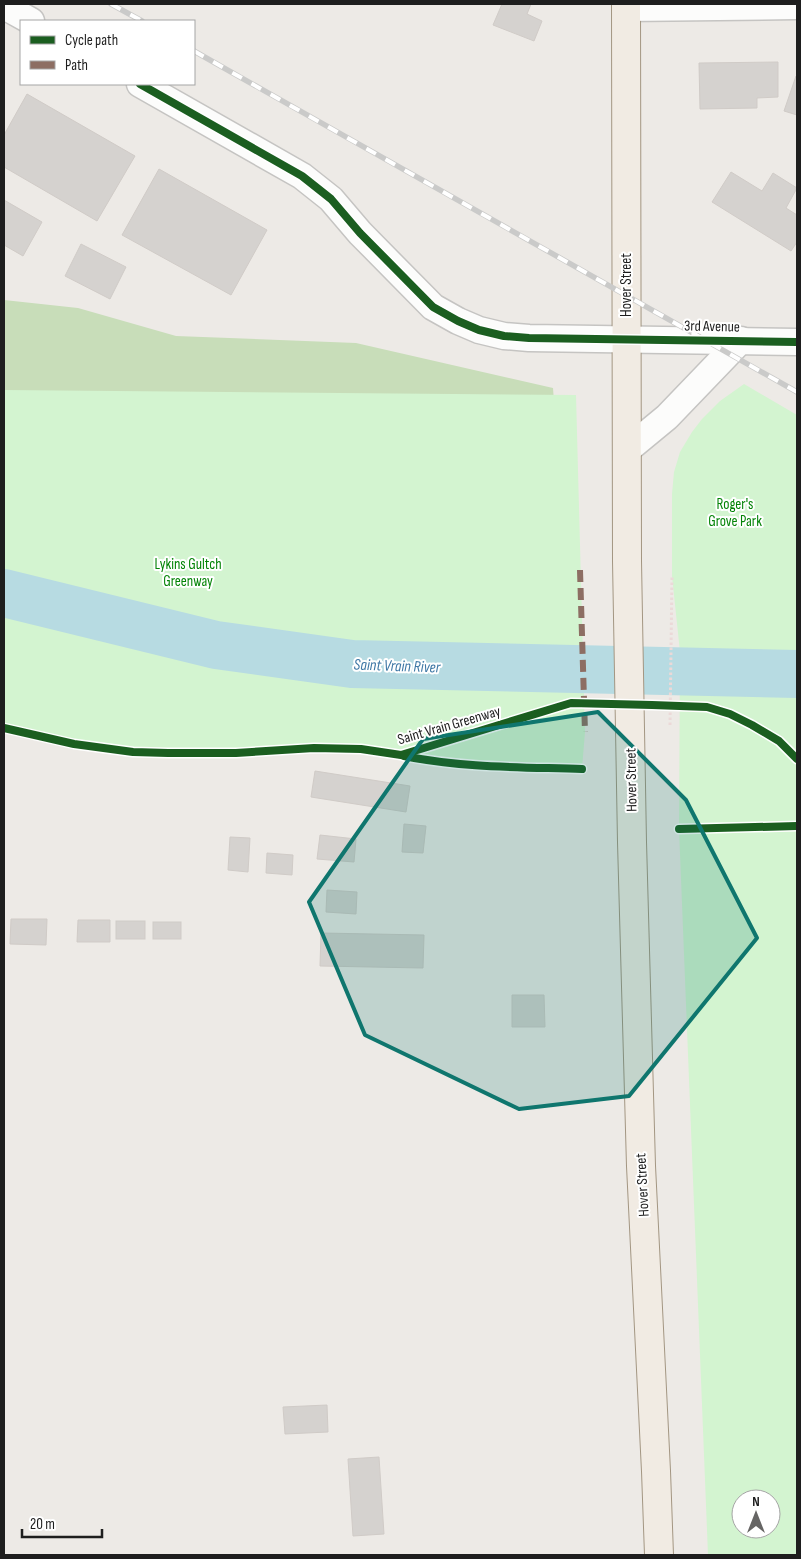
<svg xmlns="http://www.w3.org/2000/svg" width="801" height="1559" font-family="'Sofia Sans Condensed',sans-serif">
  <rect width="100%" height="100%" fill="#edeae6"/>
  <path fill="#c8ddb9" d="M4 300 78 308 176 336 356 343 553 388 568 592 4 555Z"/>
  <g fill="#d3f4d0" fill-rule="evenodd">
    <path d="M744 384 797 415V1555H708L679 829 680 652 672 576V494L674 472 680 452 692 432 702 419 720 401ZM741 1499H771V1529H741Z"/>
    <path d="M4 390 576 395 585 732 582 769 460 765 430 761 361 749 314 748 236 753H168L133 752 74 744 4 728Z"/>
  </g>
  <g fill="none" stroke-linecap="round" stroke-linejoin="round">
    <path stroke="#b7dbe2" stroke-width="48" d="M4 593 216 645 352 664 797 674"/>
  </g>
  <g fill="#d5d2cf" stroke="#d0cbc7">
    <path d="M502 4H531L527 14 542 21 534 41 493 25Z"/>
    <path d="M778 62V97L757 98V108L700 109 699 63Z"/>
    <path d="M796 76 797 77V115L784 111Z"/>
    <path d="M27 94 135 156 97 221 4 167V135Z"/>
    <path d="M159 169 267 230 231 295 122 235Z"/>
    <path d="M731 172 762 191 773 173 797 188 786 208 797 215V242L791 251 712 202Z"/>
    <path d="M4 200 42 222 23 256 4 245Z"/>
    <path d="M81 244 126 267 110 299 65 276Z"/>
    <path d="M315 771 410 786 406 812 311 797Z"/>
    <path d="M404 824 426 826 423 853 402 852Z"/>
    <path d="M320 835 356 839 354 862 317 859Z"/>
    <path d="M230 837 250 838 248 872 228 870Z"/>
    <path d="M267 853 293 855 292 875 266 873Z"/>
    <path d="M327 890 357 892 356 914 326 912Z"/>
    <path d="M11 919H47L46 945 10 944Z"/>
    <path d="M78 920H110V942H77Z"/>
    <rect x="116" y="921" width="29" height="18"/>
    <rect x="153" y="922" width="28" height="17"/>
    <path d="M321 933 424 935 423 968 320 966Z"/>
    <path d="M512 995H544L545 1027H512Z"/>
    <path d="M327 1405 328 1432 285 1434 283 1407Z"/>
    <path d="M379 1457 384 1534 353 1536 348 1459Z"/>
  </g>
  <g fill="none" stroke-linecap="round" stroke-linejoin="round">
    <g stroke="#c5c4c2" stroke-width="29">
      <g id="minor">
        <path d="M4 6 31 21"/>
        <path d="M626 8 797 6"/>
        <path d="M140 84 302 176 331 199 360 233 433 307 458 321 479 330 504 336 529 338 797 342"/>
        <path d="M627 450 667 417 741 340"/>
      </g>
    </g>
    <g stroke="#a39682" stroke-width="30">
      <path id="major" d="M626 4 627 561 632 842 641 1166 656 1471 659 1555"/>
    </g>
    <path stroke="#ebd9d8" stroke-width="3" stroke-dasharray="2.5 2.5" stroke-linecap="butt" d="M670 725 672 576"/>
    <use href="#minor" stroke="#fcfcfb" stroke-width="26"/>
    <use href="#major" stroke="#f1ebe3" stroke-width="28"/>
    <g stroke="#cacac9" stroke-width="5.5">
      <g id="rail">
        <path d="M111 4 142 21"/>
        <path d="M194 51 797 392"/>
      </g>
    </g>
    <use href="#rail" stroke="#fff" stroke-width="4" stroke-dasharray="11" stroke-linecap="butt"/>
    <path stroke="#8d6e63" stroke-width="6" stroke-dasharray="12 6" stroke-linecap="butt" d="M580 570 585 732"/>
    <g stroke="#fff" stroke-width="11">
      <g id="cycleway">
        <path d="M140 84 302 176 331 199 360 233 433 307 458 321 479 330 504 336 529 338 797 342"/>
        <path d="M4 728 74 744 133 752 168 753H236L314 748 361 749 401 755 571 703 652 705 707 707 730 714 752 725 779 741 797 759"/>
        <path d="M404 756C462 768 522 767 582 769"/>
        <path d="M679 829 797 826"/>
      </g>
    </g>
    <use href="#cycleway" stroke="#1b5e20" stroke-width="8"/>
  </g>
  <path fill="#0f766e" fill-opacity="0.2" stroke="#0f766e" stroke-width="4" stroke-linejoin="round" d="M598 712 686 800 757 938 629 1096 519 1109 365 1035 309 902 423 739Z"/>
  <g text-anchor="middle" stroke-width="4" stroke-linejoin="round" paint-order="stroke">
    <g font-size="15" fill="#1e1e1e" stroke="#fff">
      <text transform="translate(626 285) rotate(-90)" y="5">Hover Street</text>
      <text transform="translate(712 326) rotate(1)" y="5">3rd Avenue</text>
      <text transform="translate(449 725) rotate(-16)" y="5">Saint Vrain Greenway</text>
      <text transform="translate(631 780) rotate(-91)" y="5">Hover Street</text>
      <text transform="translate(642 1185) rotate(-93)" y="5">Hover Street</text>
    </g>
    <g font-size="15" fill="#048407" stroke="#fff">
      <text x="735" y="509">Roger's<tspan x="735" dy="17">Grove Park</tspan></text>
      <text x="188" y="569">Lykins Gultch<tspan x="188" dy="17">Greenway</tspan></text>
    </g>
    <g font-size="16" font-style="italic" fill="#3e77a5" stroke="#fff">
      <text transform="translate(397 665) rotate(2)" y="6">Saint Vrain River</text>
    </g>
  </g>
  <rect width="801" height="1559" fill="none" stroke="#1e1e1e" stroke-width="10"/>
  <rect x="20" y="20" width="175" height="65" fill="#ffffff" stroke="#a5a5a5"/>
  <rect x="30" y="36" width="25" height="8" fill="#1b5e20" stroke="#a5a5a5"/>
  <text x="65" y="45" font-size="15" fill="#1e1e1e">Cycle path</text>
  <rect x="30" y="61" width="25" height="8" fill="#8d6e63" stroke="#a5a5a5"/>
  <text x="65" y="70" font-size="15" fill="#1e1e1e">Path</text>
  <g transform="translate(756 1514)"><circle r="24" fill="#ffffff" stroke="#a5a5a5"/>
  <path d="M0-4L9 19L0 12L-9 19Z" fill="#666564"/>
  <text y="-8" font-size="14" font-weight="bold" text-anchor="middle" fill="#1e1e1e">N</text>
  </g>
  <path d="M22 1529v8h80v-8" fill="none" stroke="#1e1e1e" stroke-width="2.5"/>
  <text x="30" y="1529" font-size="15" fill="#1e1e1e" stroke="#ffffff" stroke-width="4" paint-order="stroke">20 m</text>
</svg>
